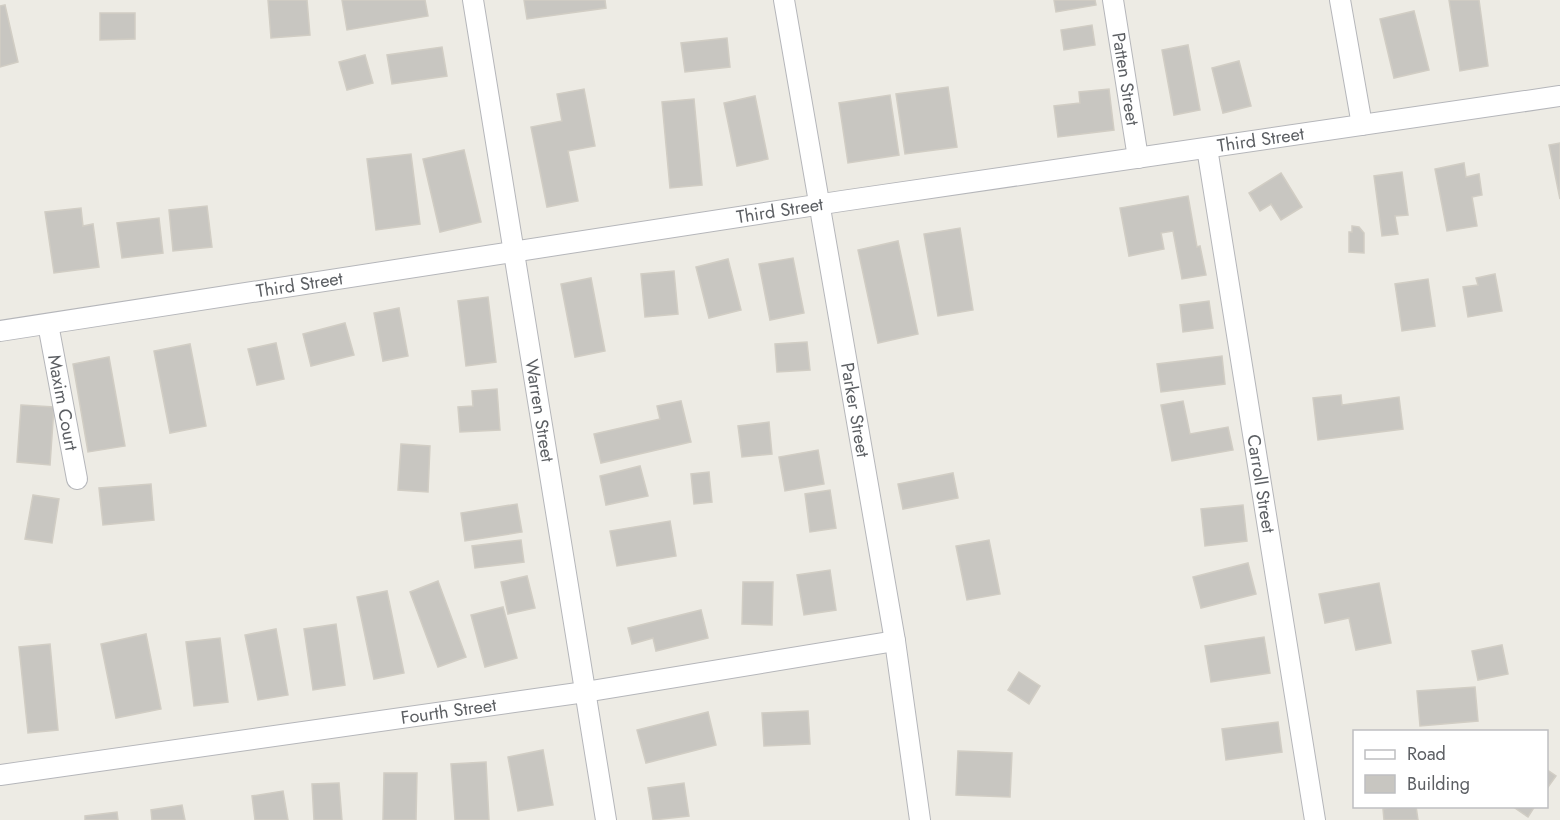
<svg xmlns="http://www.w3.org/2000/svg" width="1560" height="820" font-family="Jost,sans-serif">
  <rect width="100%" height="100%" fill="#edebe4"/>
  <g fill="#c8c6c1" stroke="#d1cdc4" stroke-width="1.5">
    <path d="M268 0H307L310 35 271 38Z"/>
    <path d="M342 0H425L428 16 347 30Z"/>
    <path d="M524 0H605L606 8 527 19Z"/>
    <path d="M1054 0H1095L1096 5 1056 12Z"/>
    <path d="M1449 0H1479L1488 66 1460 71Z"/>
    <path d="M5 5 18 62 0 67V6Z"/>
    <path d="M1414 11 1429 70 1394 78 1380 19Z"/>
    <path d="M100 13H135V39L100 40Z"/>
    <path d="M1092 25 1095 45 1064 50 1061 30Z"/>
    <path d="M727 38 730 67 685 72 681 43Z"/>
    <path d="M1188 45 1200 110 1174 115 1162 50Z"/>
    <path d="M442 47 447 76 392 84 387 55Z"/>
    <path d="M365 55 373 83 347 90 339 62Z"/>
    <path d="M1239 61 1251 106 1223 113 1212 68Z"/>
    <path d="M948 87 957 147 905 154 896 94Z"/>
    <path d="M584 89 595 146 568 151 578 201 547 207 531 127 562 121 557 94Z"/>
    <path d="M1109 89 1114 130 1058 137 1054 106 1080 103 1079 92Z"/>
    <path d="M890 95 899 155 848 163 839 103Z"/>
    <path d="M755 96 768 159 737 166 724 103Z"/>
    <path d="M694 99 702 185 670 188 662 102Z"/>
    <path d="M1560 143V199L1549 145Z"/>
    <path d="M464 150 481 222 440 232 423 159Z"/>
    <path d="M411 154 420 224 376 230 367 159Z"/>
    <path d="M1464 163 1466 177 1479 174 1482 195 1472 197 1477 226 1447 231 1435 169Z"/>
    <path d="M1402 172 1408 215 1395 216 1398 234 1382 236 1374 176Z"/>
    <path d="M1281 173 1302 207 1281 220 1271 204 1260 211 1249 193Z"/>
    <path d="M1188 196 1197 247 1200 246 1206 275 1182 279 1173 231 1161 233 1164 249 1129 256 1120 208Z"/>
    <path d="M207 206 212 247 173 251 169 210Z"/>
    <path d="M81 208 83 226 93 224 99 267 54 273 45 212Z"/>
    <path d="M159 218 163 253 122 258 117 223Z"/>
    <path d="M1352 226 1359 227 1364 233V253L1349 252V232H1352Z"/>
    <path d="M960 228 973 310 938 316 924 234Z"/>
    <path d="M898 241 918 334 878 343 858 250Z"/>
    <path d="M793 258 804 313 770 320 759 264Z"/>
    <path d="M728 259 741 310 709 318 696 267Z"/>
    <path d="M674 271 678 314 645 317 641 274Z"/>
    <path d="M1495 274 1502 311 1468 317 1463 287 1478 285 1476 278Z"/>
    <path d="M591 278 605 351 575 357 561 284Z"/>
    <path d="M1428 279 1435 326 1402 331 1395 284Z"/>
    <path d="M488 297 496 362 466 366 458 301Z"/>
    <path d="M1209 301 1213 328 1183 332 1180 305Z"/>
    <path d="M399 308 408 356 383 361 374 313Z"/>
    <path d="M345 323 354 355 311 366 303 334Z"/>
    <path d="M807 342 810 370 777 372 775 344Z"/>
    <path d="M276 343 284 379 257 385 248 349Z"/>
    <path d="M190 344 206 426 170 433 154 351Z"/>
    <path d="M1222 356 1225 384 1161 392 1157 364Z"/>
    <path d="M109 357 125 446 88 452 73 364Z"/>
    <path d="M497 389 500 430 460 432 458 407 473 406 472 391Z"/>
    <path d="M1341 395 1342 405 1399 397 1403 429 1318 440 1313 398Z"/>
    <path d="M681 401 691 442 601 463 594 434 660 419 657 406Z"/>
    <path d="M1183 401 1190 434 1228 427 1233 450 1172 461 1161 405Z"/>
    <path d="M21 405 54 407 50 465 17 462Z"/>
    <path d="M769 422 772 454 742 457 738 426Z"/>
    <path d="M401 444 430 446 428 492 398 490Z"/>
    <path d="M818 450 824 484 785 491 779 457Z"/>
    <path d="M640 466 648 496 606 505 600 476Z"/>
    <path d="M709 472 712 502 694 504 691 474Z"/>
    <path d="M953 473 958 498 903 509 898 484Z"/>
    <path d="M151 484 154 520 103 525 99 488Z"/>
    <path d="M830 490 836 528 810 532 805 494Z"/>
    <path d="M33 495 59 499 52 543 25 539Z"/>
    <path d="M517 504 522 532 465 541 461 513Z"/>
    <path d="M1243 505 1247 541 1205 546 1201 509Z"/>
    <path d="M670 521 676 556 617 566 610 531Z"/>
    <path d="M521 540 524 562 475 568 472 546Z"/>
    <path d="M989 540 1000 594 967 600 956 546Z"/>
    <path d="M1248 563 1256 594 1201 608 1193 577Z"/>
    <path d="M830 570 836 610 804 615 797 575Z"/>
    <path d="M527 576 535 608 508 614 501 582Z"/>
    <path d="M438 581 466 657 438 667 410 592Z"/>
    <path d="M743 582H773L772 625 742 624Z"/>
    <path d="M1379 583 1391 643 1356 650 1349 618 1325 623 1319 594Z"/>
    <path d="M387 591 404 673 374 679 357 597Z"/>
    <path d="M503 607 517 658 485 667 471 615Z"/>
    <path d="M701 610 708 638 656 651 653 638 632 644 628 628Z"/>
    <path d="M336 624 345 685 313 690 304 629Z"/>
    <path d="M276 629 288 695 258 700 245 635Z"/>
    <path d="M146 634 161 709 116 718 101 644Z"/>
    <path d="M1264 637 1270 673 1211 682 1205 646Z"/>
    <path d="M220 638 228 702 194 706 186 642Z"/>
    <path d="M50 644 58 730 28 733 19 647Z"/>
    <path d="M1502 645 1508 674 1478 680 1472 651Z"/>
    <path d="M1019 672 1040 686 1029 704 1008 690Z"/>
    <path d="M1475 687 1478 721 1420 726 1417 691Z"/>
    <path d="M808 711 810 744 764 746 762 713Z"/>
    <path d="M708 712 716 745 646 763 637 730Z"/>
    <path d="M1278 722 1282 752 1226 760 1222 729Z"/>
    <path d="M543 750 553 805 518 811 508 757Z"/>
    <path d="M958 751 1012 753 1010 797 956 795Z"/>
    <path d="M486 762 489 820H455L451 764Z"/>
    <path d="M1546 769 1556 776 1546 790Z"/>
    <path d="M384 773H417L416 820H383Z"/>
    <path d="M339 783 342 820H314L312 784Z"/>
    <path d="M684 783 689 816 653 820 648 788Z"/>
    <path d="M283 791 288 820H255L252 796Z"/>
    <path d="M182 805 185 820H152L151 810Z"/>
    <path d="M1399 806H1416L1418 820H1384L1383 809Z"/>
    <path d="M1512 806H1535L1528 817Z"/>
    <path d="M117 812 118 820H85V816Z"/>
  </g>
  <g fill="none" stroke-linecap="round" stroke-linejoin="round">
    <g stroke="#b5b6ba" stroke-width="22">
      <g id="minor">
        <path id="s1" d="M473 0 606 820"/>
        <path id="s2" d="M784 0 895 641 920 820"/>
        <path id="s3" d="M1113 0 1138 158"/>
        <path d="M1340 0 1362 125"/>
        <path id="s4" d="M1207 148 1315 820"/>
        <path id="s5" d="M48 324 77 479"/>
        <path id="s6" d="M0 331 842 201 1560 96"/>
        <path id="s7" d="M0 775 585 692 895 641"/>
      </g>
    </g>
    <use href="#minor" stroke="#fff" stroke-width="20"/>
  </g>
  <g text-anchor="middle" stroke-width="4.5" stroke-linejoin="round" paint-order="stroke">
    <g font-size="18" fill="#5c5f63" stroke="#fff">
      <text dy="6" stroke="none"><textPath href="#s3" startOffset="80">Patten Street</textPath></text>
      <text dy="6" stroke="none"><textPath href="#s6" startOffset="1275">Third Street</textPath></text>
      <text dy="6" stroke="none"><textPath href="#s6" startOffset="789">Third Street</textPath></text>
      <text dy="6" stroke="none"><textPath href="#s6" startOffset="303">Third Street</textPath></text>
      <text dy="6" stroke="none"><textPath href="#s5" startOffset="80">Maxim Court</textPath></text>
      <text dy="6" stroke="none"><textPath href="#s1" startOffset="416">Warren Street</textPath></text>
      <text dy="6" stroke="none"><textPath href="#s2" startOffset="416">Parker Street</textPath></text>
      <text dy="6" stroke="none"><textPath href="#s4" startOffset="340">Carroll Street</textPath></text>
      <text dy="6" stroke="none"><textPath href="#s7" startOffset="453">Fourth Street</textPath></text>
    </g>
  </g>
  <rect x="1353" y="730" width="195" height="78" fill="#ffffff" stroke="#bebfc1" stroke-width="1.5"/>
  <rect x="1365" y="750" width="30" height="9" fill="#ffffff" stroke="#bebfc1" stroke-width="1.5"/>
  <text x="1407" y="760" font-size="18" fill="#5c5f63">Road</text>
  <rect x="1365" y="775" width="30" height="18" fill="#c8c6c1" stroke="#bebfc1" stroke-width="1.5"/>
  <text x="1407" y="790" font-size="18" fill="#5c5f63">Building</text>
</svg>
